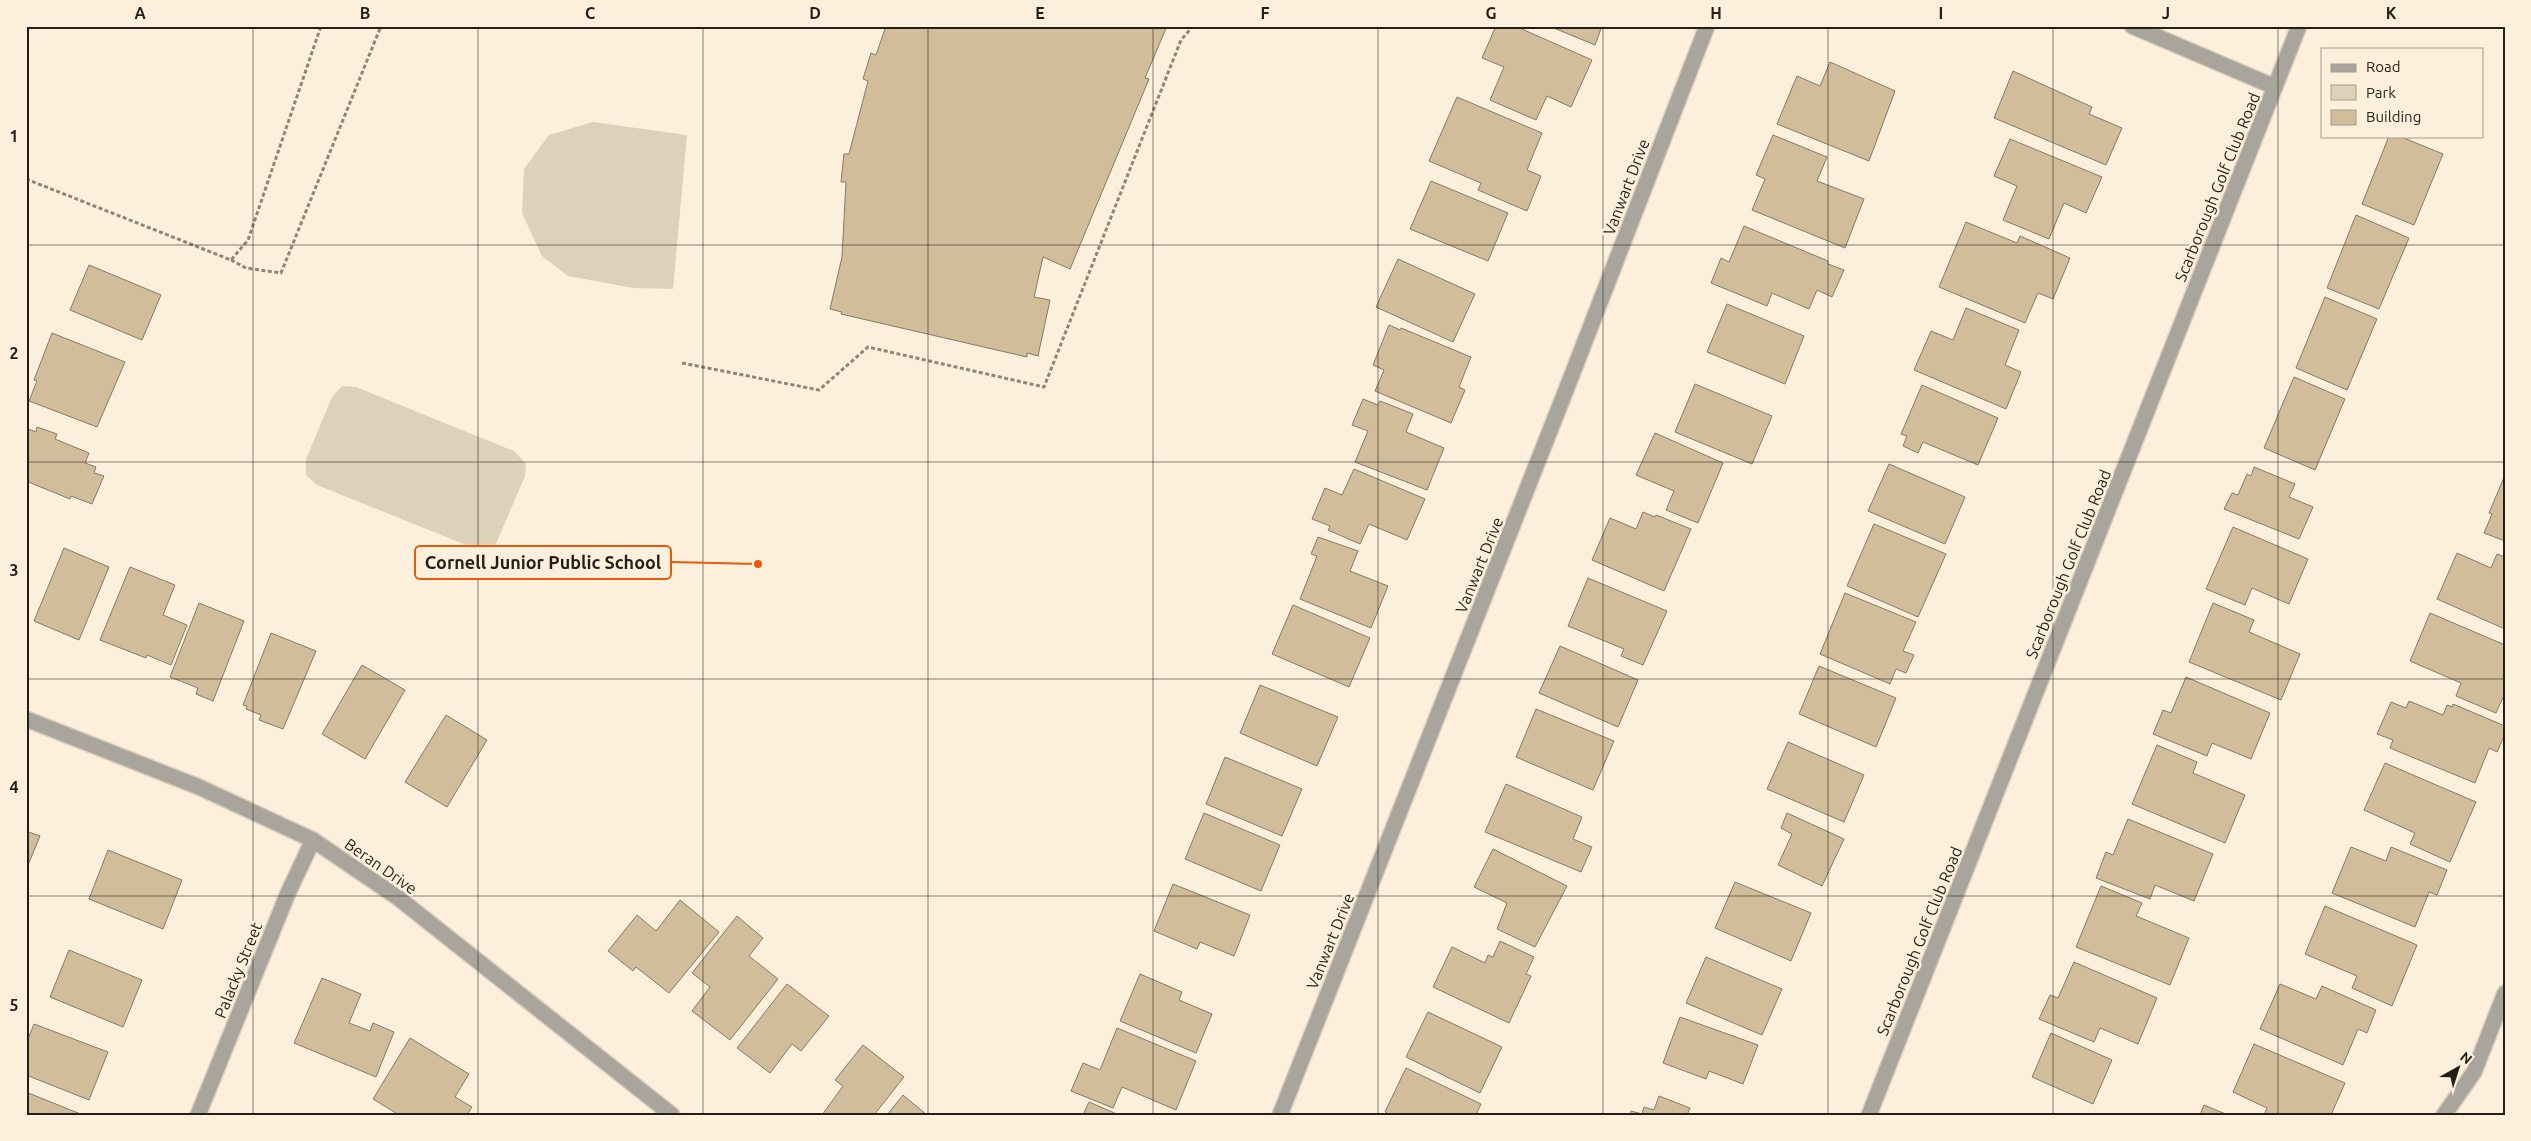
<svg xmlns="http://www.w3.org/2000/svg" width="2531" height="1141" font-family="Ubuntu,sans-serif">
  <rect width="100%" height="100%" fill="#fcf0dc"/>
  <g fill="#ded1ba">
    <path d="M593 122 687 135 673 289 633 288 568 276 542 256 522 213 524 169 549 135Z"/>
    <path d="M342 386 356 387 514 451 526 464 525 476 495 546 488 551H481L317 485 306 475V459L332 397Z"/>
  </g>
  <g fill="#d1bd9a" stroke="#857a69">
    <path d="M886 26H1167L1145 78 1149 79 1070 269 1043 257 1034 297 1050 300 1038 356 1027 353V357L841 314 842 312 830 309 842 257 846 182H841L844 154H849L868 81 863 79 871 53 876 55Z"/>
    <path d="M1496 26H1515L1592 60 1571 107 1547 96 1536 120 1490 100 1504 67 1482 58Z"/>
    <path d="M1549 26H1602L1595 45Z"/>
    <path d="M1830 62 1895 91 1869 161 1777 124 1797 76 1820 86Z"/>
    <path d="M2013 71 2092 107 2089 114 2122 128 2106 165 1994 118Z"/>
    <path d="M1457 97 1542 133 1527 170 1541 176 1527 211 1478 190 1481 183 1429 161Z"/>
    <path d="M1773 135 1827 157 1817 181 1864 199 1845 248 1752 210 1765 179 1756 175Z"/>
    <path d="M2389 136H2399L2443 154 2414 225 2362 204Z"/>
    <path d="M2010 139 2102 177 2086 213 2064 203 2049 239 2003 220 2017 186 1994 176Z"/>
    <path d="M1431 181 1508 213 1488 261 1410 229Z"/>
    <path d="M2356 215 2409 238 2379 309 2327 288Z"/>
    <path d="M1966 222 2017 243 2020 236 2070 258 2053 299 2038 293 2025 323 1939 287Z"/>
    <path d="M1744 226 1828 261V264L1844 270 1832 297 1817 290 1809 309 1772 293 1767 306 1711 283 1721 258 1729 262Z"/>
    <path d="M1398 259 1475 294 1453 342 1376 307Z"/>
    <path d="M89 265 161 295 142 340 70 310Z"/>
    <path d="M2325 297 2377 319 2347 390 2296 368Z"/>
    <path d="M1727 304 1804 336 1785 384 1707 352Z"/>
    <path d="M1966 308 2019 330 2005 365 2021 372 2006 409 1914 370 1931 331 1953 340Z"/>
    <path d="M1389 325 1400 330 1401 328 1471 357 1459 387 1465 390 1451 423 1375 391 1384 370 1373 365Z"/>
    <path d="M52 333 125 362 97 427 29 401 37 381 34 380Z"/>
    <path d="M2294 377 2345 399 2315 470 2264 448Z"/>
    <path d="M1695 384 1772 416 1752 464 1675 432Z"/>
    <path d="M1922 385 1998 418 1978 465 1923 442 1918 453 1903 446 1907 436 1901 434Z"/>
    <path d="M1363 399 1378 405 1380 401 1413 414 1406 432 1444 448 1427 490 1355 462 1368 431 1352 425Z"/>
    <path d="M37 427 57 434 55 439 89 453 85 463 96 467 94 473 104 476 92 504 71 496 70 499 26 481V428L36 432Z"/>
    <path d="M1655 433 1723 463 1698 523 1666 510 1674 491 1636 475Z"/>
    <path d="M1889 464 1965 497 1945 544 1868 511Z"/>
    <path d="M2254 467 2295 484 2289 497 2313 507 2299 539 2224 509 2232 493 2238 495 2247 474 2251 476Z"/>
    <path d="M1354 469 1425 499 1407 540 1369 524 1360 544 1328 530 1330 526 1312 519 1325 488 1342 495Z"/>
    <path d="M2505 475V541L2484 533 2492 514 2489 513Z"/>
    <path d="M1643 512 1655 517 1656 515 1691 529 1664 591 1592 560 1610 518 1636 529Z"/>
    <path d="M1874 524 1946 554 1918 617 1847 586Z"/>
    <path d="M2233 527 2308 559 2289 604 2252 588 2245 605 2206 589Z"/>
    <path d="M1318 537 1358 551 1350 571 1388 586 1371 628 1300 599 1317 556 1311 554Z"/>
    <path d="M64 548 109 567 79 640 34 621Z"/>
    <path d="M2457 553 2491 568 2497 554 2505 557V629L2437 599Z"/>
    <path d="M130 567 175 585 163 615 187 625 171 665 147 655 146 658 100 640Z"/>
    <path d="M1588 578 1667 611 1643 665 1621 656 1624 649 1568 626Z"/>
    <path d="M1845 593 1916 622 1903 651 1914 655 1906 673 1896 669 1890 684 1820 654Z"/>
    <path d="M199 603 244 621 213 701 196 694 198 688 170 677Z"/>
    <path d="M2213 603 2254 620 2249 632 2300 654 2281 700 2189 662Z"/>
    <path d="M1293 605 1370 638 1349 687 1272 654Z"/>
    <path d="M2430 613 2505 645V693L2496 713 2456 696 2461 683 2410 661Z"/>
    <path d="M271 633 316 651 283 729 259 720 261 715 246 709 247 706 243 705Z"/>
    <path d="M1560 646 1638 680 1618 727 1539 693Z"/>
    <path d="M362 665 405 690 365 759 322 734Z"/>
    <path d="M1819 666 1896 698 1876 747 1799 714Z"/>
    <path d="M2186 677 2270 713 2251 759 2212 743 2207 756 2153 734 2163 710 2171 713Z"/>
    <path d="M1260 685 1338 717 1317 766 1240 733Z"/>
    <path d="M2409 701 2443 715 2447 705 2452 707 2453 704 2505 726V734L2497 752 2489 748 2475 783 2390 748 2393 740 2377 734 2391 702 2406 708Z"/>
    <path d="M1536 709 1614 741 1593 790 1516 757Z"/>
    <path d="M446 715 487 740 447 807 405 782Z"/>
    <path d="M1788 742 1864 775 1844 822 1767 789Z"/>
    <path d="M2157 745 2197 762 2193 773 2245 795 2225 843 2132 804Z"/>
    <path d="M1225 757 1302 789 1282 836 1206 804Z"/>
    <path d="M2385 763 2476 802 2450 862 2410 844 2415 833 2364 810Z"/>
    <path d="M1506 784 1582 817 1573 839 1592 847 1581 872 1485 832Z"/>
    <path d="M1204 813 1280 845 1261 891 1185 859Z"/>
    <path d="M1787 813 1844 839 1822 886 1778 865 1792 834 1781 828Z"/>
    <path d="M2128 819 2213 854 2194 901 2155 885 2150 899 2096 878 2106 852 2113 855Z"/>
    <path d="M26 831 40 836 26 870Z"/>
    <path d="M2351 847 2386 861 2391 847 2447 870 2437 895 2429 892 2415 927 2332 893Z"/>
    <path d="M1493 849 1567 886 1535 947 1497 929 1507 903 1474 887Z"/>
    <path d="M108 850 182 880 163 929 89 899Z"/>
    <path d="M1735 882 1811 913 1791 961 1715 928Z"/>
    <path d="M1173 884 1250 915 1234 956 1200 942 1197 949 1154 931Z"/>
    <path d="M2101 886 2142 903 2136 916 2189 938 2170 985 2076 947Z"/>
    <path d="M680 900 719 932 669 993 636 967 633 971 608 951 637 915 656 931Z"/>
    <path d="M2325 906 2417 945 2392 1006 2352 988 2357 976 2305 954Z"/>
    <path d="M737 916 763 938 749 956 778 979 730 1040 692 1011 710 987 692 973Z"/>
    <path d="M1500 941 1534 957 1526 974 1531 976 1509 1023 1433 987 1452 947 1485 963 1488 955 1493 957Z"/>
    <path d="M69 950 142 980 123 1027 50 997Z"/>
    <path d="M1706 957 1782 989 1762 1035 1686 1003Z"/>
    <path d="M2074 962 2157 998 2138 1044 2100 1028 2094 1042 2039 1019 2050 995 2058 998Z"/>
    <path d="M1140 974 1182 992 1179 1000 1212 1014 1196 1053 1120 1021Z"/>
    <path d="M322 978 361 994 349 1023 370 1031 373 1023 394 1032 376 1077 294 1043Z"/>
    <path d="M787 984 829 1016 801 1051 792 1044 770 1073 737 1048Z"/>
    <path d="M2280 984 2316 999 2322 986 2376 1010 2367 1033 2358 1029 2343 1065 2260 1029Z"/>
    <path d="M1428 1012 1502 1047 1480 1093 1406 1057Z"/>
    <path d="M1680 1017 1758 1045 1743 1084 1709 1071 1706 1079 1663 1063Z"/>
    <path d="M34 1024 108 1052 89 1100 26 1075V1044Z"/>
    <path d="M1117 1028 1196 1061 1176 1110 1122 1087 1113 1108 1071 1091 1083 1063 1100 1070Z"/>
    <path d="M2051 1033 2112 1060 2093 1104 2032 1077Z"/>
    <path d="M410 1038 469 1074 455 1097 472 1107 467 1115H399L373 1099Z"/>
    <path d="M2254 1044 2345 1083 2331 1115H2264L2267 1108 2233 1092Z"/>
    <path d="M863 1045 904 1077 874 1115H822L843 1086 835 1080Z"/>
    <path d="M1406 1068 1481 1104 1476 1115H1390L1385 1112Z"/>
    <path d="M26 1092 83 1115H26Z"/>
    <path d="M903 1095 927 1115H887Z"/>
    <path d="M1659 1096 1690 1108 1687 1115H1630L1631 1111 1642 1114 1644 1107 1654 1110Z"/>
    <path d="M1089 1102 1119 1115H1083Z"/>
    <path d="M2204 1105 2228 1115H2200Z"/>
  </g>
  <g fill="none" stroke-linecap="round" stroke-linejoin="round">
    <g stroke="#d9cebc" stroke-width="18">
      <g id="minor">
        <path d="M2132 26 2275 87"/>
        <path d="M26 719 199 787 313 840 397 897 672 1115"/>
        <path d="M198 1115 288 893 313 840"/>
        <path d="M1280 1115 1568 385 1707 26"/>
        <path d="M1869 1115 2299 26"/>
        <path d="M2444 1115 2474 1072 2505 993"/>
      </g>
    </g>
    <g stroke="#8e8678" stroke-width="3" stroke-dasharray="4 2.5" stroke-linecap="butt">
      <path d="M26 179 231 260 248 240 321 26"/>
      <path d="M231 260 246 268 281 273 381 26"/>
      <path d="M682 363 819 390 868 347 1044 387 1181 40 1193 26"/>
    </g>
    <use href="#minor" stroke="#aaa59c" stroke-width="15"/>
  </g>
  <path fill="none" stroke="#231e17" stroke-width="1" stroke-opacity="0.55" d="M253 26V1115M478 26V1115M703 26V1115M928 26V1115M1153 26V1115M1378 26V1115M1603 26V1115M1828 26V1115M2053 26V1115M2278 26V1115M26 245H2505M26 462H2505M26 679H2505M26 896H2505"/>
  <g text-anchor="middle" stroke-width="5" stroke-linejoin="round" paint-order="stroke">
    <g font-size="16" fill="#231e17" stroke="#fcf0dc">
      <text transform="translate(1626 187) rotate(-69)" y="6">Vanwart Drive</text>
      <text transform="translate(2217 187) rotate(-68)" y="6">Scarborough Golf Club Road</text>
      <text transform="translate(2068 564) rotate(-68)" y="6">Scarborough Golf Club Road</text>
      <text transform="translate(1479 565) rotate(-68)" y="6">Vanwart Drive</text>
      <text transform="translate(381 866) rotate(35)" y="6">Beran Drive</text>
      <text transform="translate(1330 941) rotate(-68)" y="6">Vanwart Drive</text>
      <text transform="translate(1919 941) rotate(-68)" y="6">Scarborough Golf Club Road</text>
      <text transform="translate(238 970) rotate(-68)" y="6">Palacky Street</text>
    </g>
  </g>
  <path fill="none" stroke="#e8590c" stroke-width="2" d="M758 564L671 562"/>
  <circle fill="#e8590c" stroke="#fcf0dc" stroke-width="2" cx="758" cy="564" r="5"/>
  <rect fill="#fcf0dc" stroke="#e8590c" stroke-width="2" x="415" y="546" width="256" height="33" rx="5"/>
  <g font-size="18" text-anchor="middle" font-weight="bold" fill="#231e17">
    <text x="543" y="569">Cornell Junior Public School</text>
  </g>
  <rect width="2531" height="1141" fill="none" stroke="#fcf0dc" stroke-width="55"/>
  <rect x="2321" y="48" width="162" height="90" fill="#fcf0dc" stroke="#a59c8d"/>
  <rect x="2331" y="64" width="25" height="8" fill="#aaa59c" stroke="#a59c8d"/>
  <text x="2366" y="72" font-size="15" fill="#231e17">Road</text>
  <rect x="2331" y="85" width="25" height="15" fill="#ded1ba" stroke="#a59c8d"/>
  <text x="2366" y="98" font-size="15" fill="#231e17">Park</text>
  <rect x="2331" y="110" width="25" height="15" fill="#d1bd9a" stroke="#a59c8d"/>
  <text x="2366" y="122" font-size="15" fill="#231e17">Building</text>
  <g transform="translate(2458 1068) rotate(39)" stroke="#fcf0dc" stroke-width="4" paint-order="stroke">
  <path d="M0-4L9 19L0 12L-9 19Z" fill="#231e17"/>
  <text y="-8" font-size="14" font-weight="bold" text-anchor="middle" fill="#231e17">N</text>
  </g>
  <rect x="28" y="28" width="2476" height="1086" fill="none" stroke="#231e17" stroke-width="2"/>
  <g font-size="16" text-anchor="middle" font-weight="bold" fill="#231e17">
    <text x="140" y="19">A</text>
    <text x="365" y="19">B</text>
    <text x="590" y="19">C</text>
    <text x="815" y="19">D</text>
    <text x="1040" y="19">E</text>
    <text x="1265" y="19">F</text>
    <text x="1491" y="19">G</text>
    <text x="1716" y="19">H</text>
    <text x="1941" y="19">I</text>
    <text x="2166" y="19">J</text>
    <text x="2391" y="19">K</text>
    <text x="14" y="142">1</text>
    <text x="14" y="359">2</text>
    <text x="14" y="576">3</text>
    <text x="14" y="793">4</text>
    <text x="14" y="1011">5</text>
  </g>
</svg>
